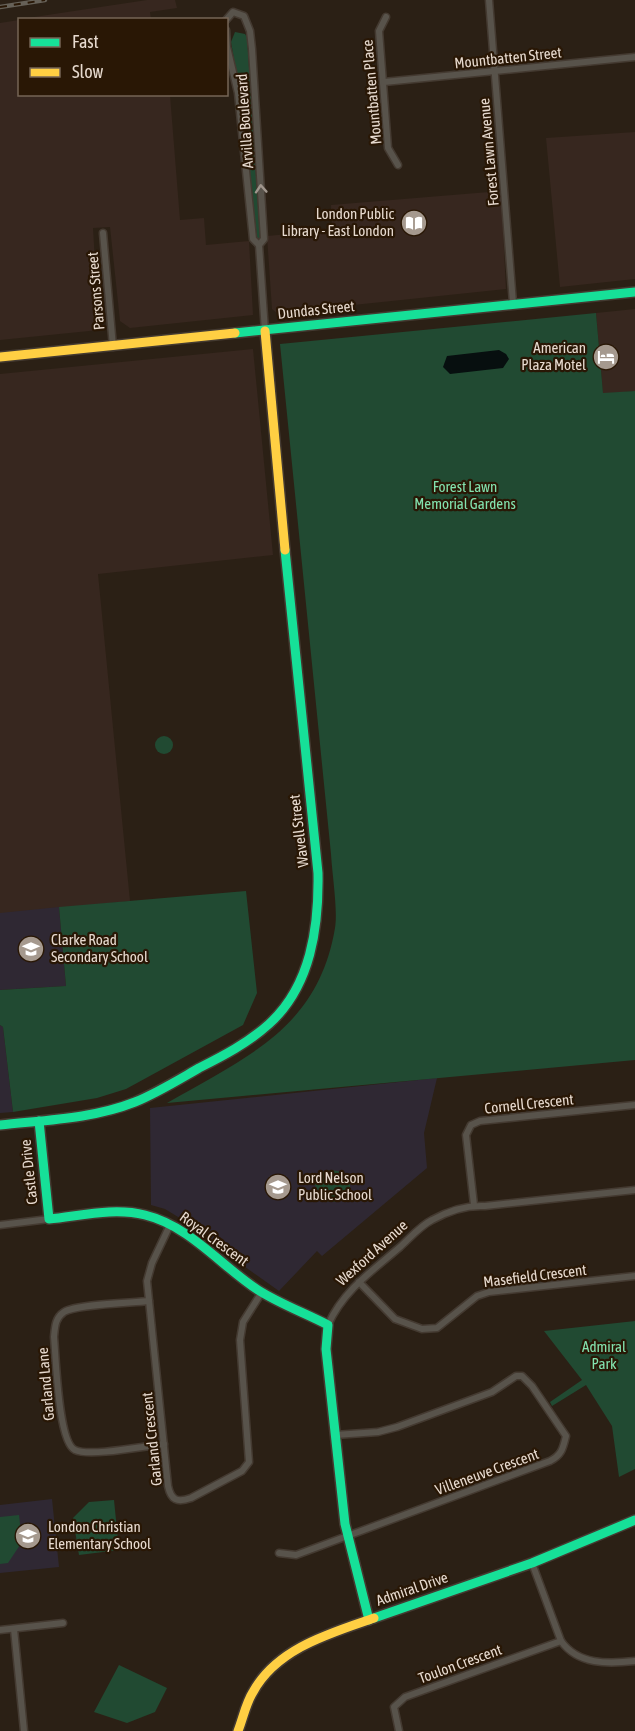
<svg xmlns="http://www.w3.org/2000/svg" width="635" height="1731" font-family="'Asap Condensed',sans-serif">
  <rect width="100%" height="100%" fill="#2b2015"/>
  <g fill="#37271f">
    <path d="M147 0H175L177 8 150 12 151 19H21Z"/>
    <path d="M19 20 20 94 170 95 180 220 204 218 206 245 249 241 253 315 130 328 120 321 110 227 93 228 99 330 0 340V23Z"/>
    <path d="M635 132V279L560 287 546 138Z"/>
    <path d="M501 191 506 289 277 313 272 309 267 236 332 230 331 205Z"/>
    <path d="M635 309V391L603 394 596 313Z"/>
    <path d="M253 349 273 555 98 574 130 901 0 914V374Z"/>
  </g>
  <g fill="#2f2833">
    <path d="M59 907 66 986 0 990V913Z"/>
    <path d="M0 1025 3 1027 13 1112 0 1113Z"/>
    <path d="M437 1078 424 1133 427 1168 322 1256 317 1251 279 1291 224 1252 188 1223 165 1209 151 1205 150 1108Z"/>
    <path d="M52 1499 59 1567 0 1573V1505Z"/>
  </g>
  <g fill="#214a32">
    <path d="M235 32 245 34 247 37 260 238H257L242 105 231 42Z"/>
    <path d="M596 313 603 393 635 391V1060L167 1103C246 1057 318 1029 335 928 338 911 332 873 331 854L280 344Z"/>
    <circle cx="164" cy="745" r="9"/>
    <path d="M246 891 257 993 243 1025 126 1089 97 1098 13 1112 3 1027 0 1025V990L66 986 59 907Z"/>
    <path d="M332 1170 342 1172 350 1180V1190L335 1202 325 1201 313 1182 321 1172Z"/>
    <path d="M635 1321V1469L619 1477 612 1426 586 1385 552 1406 550 1402 582 1380 544 1331Z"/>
    <path d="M114 1500 119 1550 79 1555 73 1518 89 1502Z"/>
    <path d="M19 1515 22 1542 8 1563 0 1564V1517Z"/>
    <path d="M119 1665 167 1688 155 1712 127 1723 94 1712Z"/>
  </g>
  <path fill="#070f0f" d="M499 350 506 354 509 359 503 368 450 374 443 367 447 356Z"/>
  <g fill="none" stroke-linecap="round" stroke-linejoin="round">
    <g stroke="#443a31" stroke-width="9">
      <g id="street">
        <path d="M489 0 513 303"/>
        <path d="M386 17 379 31 388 148 398 165"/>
        <path d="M226 20 233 12 244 16 250 31 252 49 264 239 259 245 265 331"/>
        <path d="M226 30 227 47 238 93 253 239 259 245"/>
        <path d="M384 82 635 57"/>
        <path d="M103 233 113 347"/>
        <path d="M474 1205 466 1135 471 1125 480 1121 635 1105"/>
        <path d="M0 1225 49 1219"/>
        <path d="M170 1225 152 1263 147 1281 168 1486C171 1500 177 1503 191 1498L242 1471 249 1462 240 1340 243 1322 262 1292"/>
        <path d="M359 1282 395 1319 422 1329 437 1328 477 1296 489 1292 635 1276"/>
        <path d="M149 1301C131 1303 77 1304 64 1312 55 1318 55 1327 54 1337 56 1357 58 1442 75 1450 90 1457 145 1446 164 1444"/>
        <path d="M328 1325C343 1291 372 1271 400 1247 410 1238 420 1226 432 1220 448 1211 467 1205 485 1206L635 1190"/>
        <path d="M279 1553 296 1555 550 1461C562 1455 563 1448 566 1436L532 1386 522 1376H516L492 1392 397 1427 378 1432 335 1435"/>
        <path d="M532 1563 561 1641C578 1665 608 1664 635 1661"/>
        <path d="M14 1629 24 1731"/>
        <path d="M0 1630 63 1623"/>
        <path d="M399 1731 394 1707 405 1697 561 1641"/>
      </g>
    </g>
    <g stroke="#443a31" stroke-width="12">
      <g id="fast">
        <path d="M235 333 635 292"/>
        <path d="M39 1121 49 1219C80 1216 114 1207 145 1215 190 1226 221 1266 258 1290 280 1304 305 1313 328 1325L326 1349 345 1524 369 1620"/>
        <path d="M0 1125C45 1120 92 1119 135 1102 157 1093 178 1080 199 1068 223 1056 248 1043 269 1024 311 986 319 927 318 873L285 550"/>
        <path d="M374 1618 532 1563 635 1520"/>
      </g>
    </g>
    <g stroke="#443a31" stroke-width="12">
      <g id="slow">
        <path d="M265 331 285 550"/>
        <path d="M0 357 235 333"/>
        <path d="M238 1731C243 1718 246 1703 253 1692 277 1648 331 1633 374 1618"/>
      </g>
    </g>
    <use href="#street" stroke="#58534b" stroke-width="6"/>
    <use href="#fast" stroke="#16e098" stroke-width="9"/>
    <use href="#slow" stroke="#ffcf43" stroke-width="9"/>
    <g stroke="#666158" stroke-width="4.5">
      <path id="rail" d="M0 7 45 0"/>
    </g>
    <use href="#rail" stroke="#291705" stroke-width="2" stroke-dasharray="7" stroke-linecap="butt"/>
  </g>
  <defs><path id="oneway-chevron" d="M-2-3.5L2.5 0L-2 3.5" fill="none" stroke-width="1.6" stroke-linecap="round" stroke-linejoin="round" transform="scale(1.5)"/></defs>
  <use stroke="#a0968d" href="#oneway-chevron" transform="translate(261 189) rotate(-94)"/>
  <defs>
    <g id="library-disc" transform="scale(1.35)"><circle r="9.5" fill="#a5998e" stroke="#291705"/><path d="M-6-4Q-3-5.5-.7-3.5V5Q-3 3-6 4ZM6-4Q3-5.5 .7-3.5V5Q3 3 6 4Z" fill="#fff"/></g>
    <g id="hotel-disc" transform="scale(1.35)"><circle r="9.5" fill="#a5998e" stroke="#291705"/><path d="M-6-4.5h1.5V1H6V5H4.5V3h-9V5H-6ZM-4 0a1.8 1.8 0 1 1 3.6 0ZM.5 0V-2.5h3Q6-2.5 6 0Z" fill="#fff"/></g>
    <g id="school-disc" transform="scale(1.35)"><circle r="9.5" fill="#a5998e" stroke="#291705"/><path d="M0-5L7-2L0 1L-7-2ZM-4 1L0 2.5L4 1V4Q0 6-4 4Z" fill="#fff"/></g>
  </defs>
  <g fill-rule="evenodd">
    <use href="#library-disc" x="414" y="223"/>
    <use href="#hotel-disc" x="606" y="357"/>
    <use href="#school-disc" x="31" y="949"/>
    <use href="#school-disc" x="278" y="1187"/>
    <use href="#school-disc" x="28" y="1536"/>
  </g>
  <g text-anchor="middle" stroke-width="4.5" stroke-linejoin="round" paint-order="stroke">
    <g font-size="15" fill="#e7dacf" stroke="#291705">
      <text transform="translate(508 58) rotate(-6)" y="5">Mountbatten Street</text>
      <text transform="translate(372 92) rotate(-95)" y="5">Mountbatten Place</text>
      <text transform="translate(245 121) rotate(-94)" y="5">Arvilla Boulevard</text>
      <text transform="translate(489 152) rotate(-95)" y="5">Forest Lawn Avenue</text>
      <text transform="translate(96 291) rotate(-95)" y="5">Parsons Street</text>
      <text transform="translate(316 310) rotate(-6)" y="5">Dundas Street</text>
      <text transform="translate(299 831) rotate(-97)" y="5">Wavell Street</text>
      <text transform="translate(529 1104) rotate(-6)" y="5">Cornell Crescent</text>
      <text transform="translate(29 1172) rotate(-96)" y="5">Castle Drive</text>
      <text transform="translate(214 1239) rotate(36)" y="5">Royal Crescent</text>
      <text transform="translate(372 1253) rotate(-42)" y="5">Wexford Avenue</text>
      <text transform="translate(535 1276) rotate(-7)" y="5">Masefield Crescent</text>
      <text transform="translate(46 1384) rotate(-95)" y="5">Garland Lane</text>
      <text transform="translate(152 1439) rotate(-96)" y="5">Garland Crescent</text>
      <text transform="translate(487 1472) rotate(-20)" y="5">Villeneuve Crescent</text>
      <text transform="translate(412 1589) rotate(-19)" y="5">Admiral Drive</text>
      <text transform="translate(460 1664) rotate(-20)" y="5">Toulon Crescent</text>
    </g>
    <g font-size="15" fill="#e7dacf" stroke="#291705" text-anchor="start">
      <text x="394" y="219" text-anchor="end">London Public<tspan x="394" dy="17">Library - East London</tspan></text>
      <text x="586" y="353" text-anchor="end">American<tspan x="586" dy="17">Plaza Motel</tspan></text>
      <text x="51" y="945">Clarke Road<tspan x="51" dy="17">Secondary School</tspan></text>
      <text x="298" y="1183">Lord Nelson<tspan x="298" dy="17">Public School</tspan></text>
      <text x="48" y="1532">London Christian<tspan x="48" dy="17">Elementary School</tspan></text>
    </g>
    <g font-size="15" fill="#82e2ae" stroke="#291705">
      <text x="465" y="492">Forest Lawn<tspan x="465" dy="17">Memorial Gardens</tspan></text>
      <text x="604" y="1352">Admiral<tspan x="604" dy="17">Park</tspan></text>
    </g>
  </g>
  <rect x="18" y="18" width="210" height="78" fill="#291705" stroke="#756556" stroke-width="1.5"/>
  <rect x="30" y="38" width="30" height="9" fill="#16e098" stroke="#756556" stroke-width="1.5"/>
  <text x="72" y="48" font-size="18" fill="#e7dacf">Fast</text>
  <rect x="30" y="68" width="30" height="9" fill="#ffcf43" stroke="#756556" stroke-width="1.5"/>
  <text x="72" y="78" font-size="18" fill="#e7dacf">Slow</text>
</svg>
